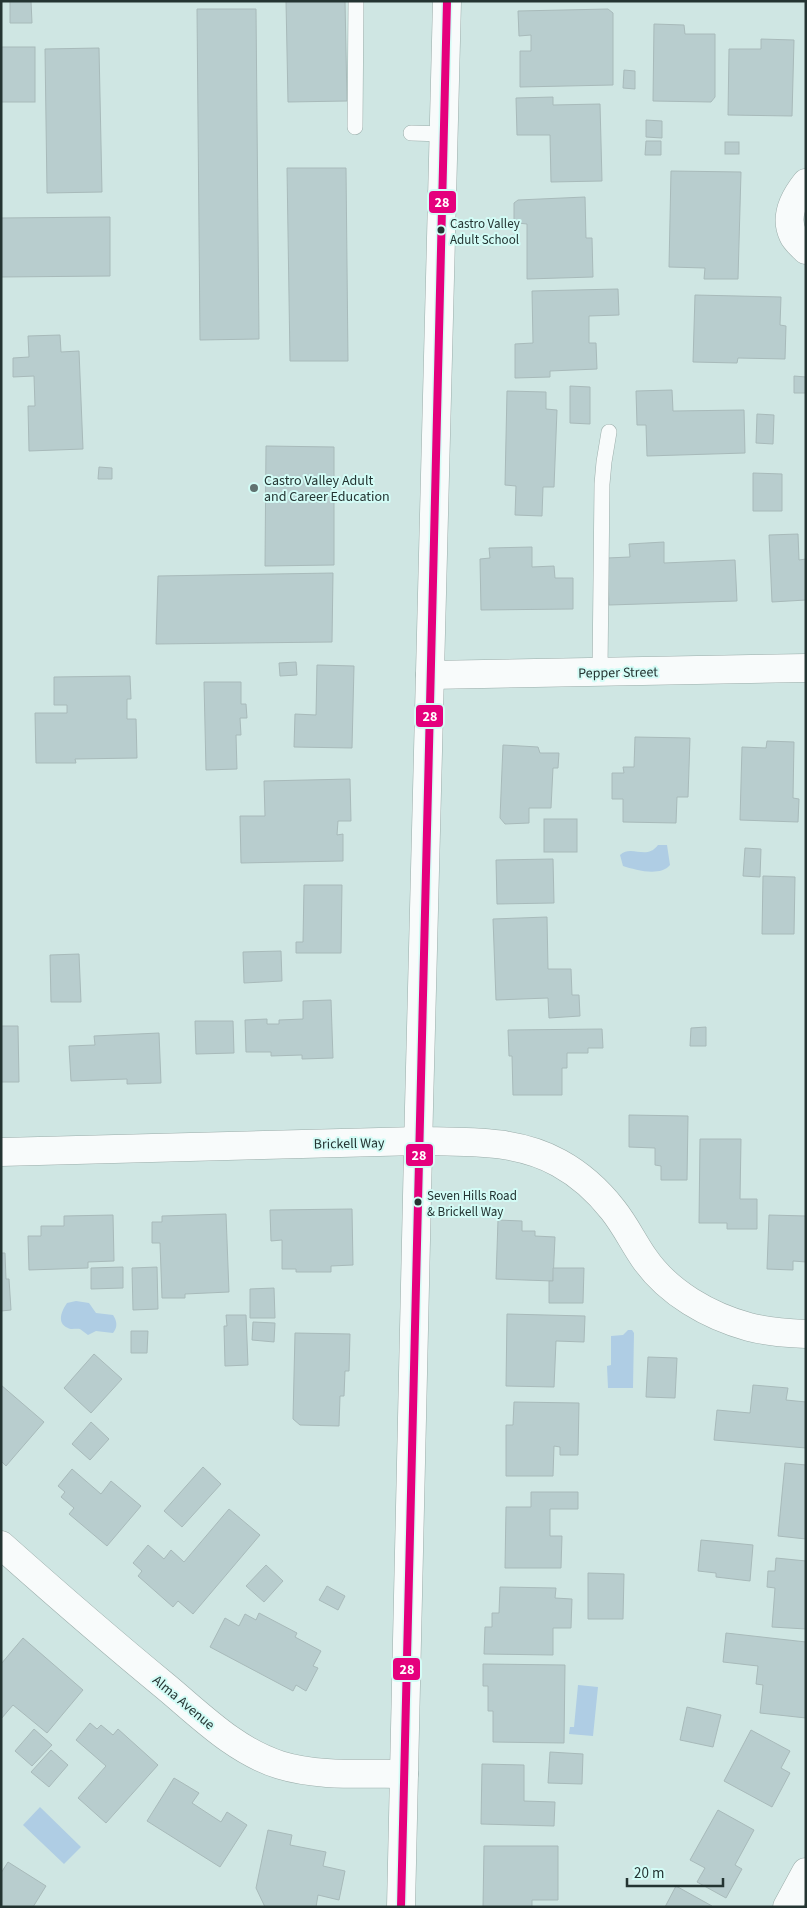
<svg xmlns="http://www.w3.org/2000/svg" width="807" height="1908" font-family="'Source Sans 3',sans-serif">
  <rect width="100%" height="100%" fill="#cfe6e3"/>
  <g fill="#afcde4">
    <path d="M658 845H667L670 865C660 877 636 870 623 866L620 855C632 844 646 861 658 845Z"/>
    <path d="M76 1301 89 1303 96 1313 113 1315C117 1321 118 1327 113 1333L96 1331 88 1335 80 1329C76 1328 71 1330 68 1328 56 1323 62 1310 67 1303Z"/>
    <path d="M628 1330H632L634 1333 633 1388H608L607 1366 611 1365V1336L623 1335Z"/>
    <path d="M578 1685 598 1687 593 1736 569 1734 570 1727H574Z"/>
    <path d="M40 1807 81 1847 64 1864 23 1825Z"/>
  </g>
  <g fill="#b8cdce" stroke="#a8baba">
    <path d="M10 1H31L32 23H10Z"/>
    <path d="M286 1H345L347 101 288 102Z"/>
    <path d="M197 9H256L259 339 200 340Z"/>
    <path d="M608 9 613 13V85L520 87V51H531V35L519 36 518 11Z"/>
    <path d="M654 24 684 25 685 34H715V97L711 102 653 101Z"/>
    <path d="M761 39 794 40 792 116 728 115 729 49H761Z"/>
    <rect x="1" y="47" width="34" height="55"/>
    <path d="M99 48 102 192 47 193 45 49Z"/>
    <path d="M624 70 635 71V89L623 88Z"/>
    <path d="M553 97V105L600 104 602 181 551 182 550 135H517L516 98Z"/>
    <path d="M646 120 662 121V138L646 137Z"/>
    <path d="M646 141H661V155H645Z"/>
    <rect x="725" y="142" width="14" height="12"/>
    <path d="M287 168H346L348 361H290Z"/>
    <path d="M671 171 741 172 738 279H704L705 268 669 267Z"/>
    <path d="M585 197 586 238H592L593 277 527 279V224L518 223 514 219V203L518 200Z"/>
    <path d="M110 217V276L1 277V218Z"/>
    <path d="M618 289 619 315 589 316V343H596L597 369 550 371V377L515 378V344L533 343 532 291Z"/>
    <path d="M695 295 781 297 780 325 786 326 785 359 738 358 737 363 693 362Z"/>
    <path d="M60 335 61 352 79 351 83 449 29 451 28 406H35L34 376 13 377V358L29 357 28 336Z"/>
    <path d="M794 376 806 377V393H794Z"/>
    <path d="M570 386 590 387V424L570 423Z"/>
    <path d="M672 390 673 411 744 410 745 453 647 456 646 425H637L636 391Z"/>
    <path d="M507 391 546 392V409L557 410 554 487H543L542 516 515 515 516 486 505 485Z"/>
    <path d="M757 414 774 415 773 444 756 443Z"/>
    <path d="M266 446 334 447V565L265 566Z"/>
    <path d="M99 467 112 468V479H98Z"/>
    <path d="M753 473 782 474V511H753Z"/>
    <path d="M798 534 799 560 806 559V600L772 602 769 535Z"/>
    <path d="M664 542V563L735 560 737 601 609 605 607 558 630 557 629 544Z"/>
    <path d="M532 547V567L554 566 555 578H573V609L481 610 480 559 490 558 489 548Z"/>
    <path d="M333 573 332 642 156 644 158 576Z"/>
    <path d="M296 662 297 675 280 676 279 663Z"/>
    <path d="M317 665 354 666 352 748 294 747 295 714 316 715Z"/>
    <path d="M130 676 131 699H127V719H136L137 758 75 759 76 763H36L35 713H67V705H54V677Z"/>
    <path d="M204 682H241V704H246L247 718H240L241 735H236L237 769 206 770Z"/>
    <path d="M635 737 690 738 688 797H677L676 823 623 822V799H612V773H624L623 767H634Z"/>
    <path d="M767 741 794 742 793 798 799 799 798 822 740 820 742 747 766 748Z"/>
    <path d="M503 745 538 747 540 753H559L558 768H553L551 808H529V823L505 824 500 818Z"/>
    <path d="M350 779 351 821H338L337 835 343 834V861L241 863 240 816H265L264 781Z"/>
    <rect x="544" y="819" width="33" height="33"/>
    <path d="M745 848 761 849 760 877 743 876Z"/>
    <path d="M553 859 554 903 497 904 496 860Z"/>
    <path d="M763 876 795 877 794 934H762Z"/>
    <path d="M304 885H342L341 953H296V942H303Z"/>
    <path d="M547 917 548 969H571L572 995H579L580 1016 549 1018 548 998 496 1000 493 919Z"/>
    <path d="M281 951 282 981 244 983 243 952Z"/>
    <path d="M79 954 81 1002H51L50 955Z"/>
    <path d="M331 1000 333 1058 302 1059V1055L271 1056V1052H246L245 1020 267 1019V1024H279V1020L303 1019V1001Z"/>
    <path d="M195 1021H233L234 1053 196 1054Z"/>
    <path d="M1 1026H18L19 1082H1Z"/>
    <path d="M706 1027V1046H690L691 1028Z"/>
    <path d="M602 1029 603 1048H588V1053H567V1068H562V1095H513L512 1056H509L508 1030Z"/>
    <path d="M159 1033 161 1083 127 1084V1079L71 1081 69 1046 95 1045 94 1036Z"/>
    <path d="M629 1115 688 1116 687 1180H661V1166L655 1165V1148L629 1147Z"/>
    <path d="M700 1139H741L740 1199H757V1229H727V1223H699Z"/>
    <path d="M352 1209 353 1265 331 1266V1272H296V1269H282V1240L271 1241 270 1210Z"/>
    <path d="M226 1214 229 1292 185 1294V1298H162L160 1243H152V1222H162V1216Z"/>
    <path d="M113 1215 114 1261 88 1262V1268L29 1270 28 1236H41V1226H64V1216Z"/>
    <path d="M769 1215 806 1216V1262L793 1261V1270L767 1269Z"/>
    <path d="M498 1220 522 1221V1231H535V1236L555 1237 553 1281 496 1279Z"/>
    <path d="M1 1253H5L6 1279H9L11 1310 1 1311Z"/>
    <path d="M123 1267V1288L91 1289V1268Z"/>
    <path d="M157 1267 158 1309 133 1310 132 1268Z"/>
    <path d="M553 1268H584L583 1303H549V1281H553Z"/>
    <path d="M274 1288 275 1318H250V1289Z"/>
    <path d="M507 1314 585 1316 584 1342 556 1341 554 1387 506 1386Z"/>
    <path d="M226 1315H246L248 1365 225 1366 224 1326H227Z"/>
    <path d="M253 1322 275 1323 274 1342 252 1340Z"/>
    <path d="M131 1331H148L147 1353H131Z"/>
    <path d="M295 1333 350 1334 349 1371H345L344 1396H340L339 1426 300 1425 293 1419Z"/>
    <path d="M94 1354 122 1379 91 1413 64 1388Z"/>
    <path d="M648 1357 677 1358 675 1398 646 1397Z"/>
    <path d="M1 1385 44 1422 6 1466 1 1461Z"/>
    <path d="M753 1385 788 1388 786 1400 806 1402V1448L714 1440 717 1410 750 1413Z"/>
    <path d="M514 1402 579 1403 578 1455H560V1447L554 1446 553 1476H506V1425H513Z"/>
    <path d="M91 1422 109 1439 90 1460 72 1444Z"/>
    <path d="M785 1463 806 1465V1539L778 1536Z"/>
    <path d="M203 1467 221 1484 182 1527 164 1511Z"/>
    <path d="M72 1469 101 1494 111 1481 141 1506 107 1546 69 1514 74 1508 61 1497 65 1492 58 1486Z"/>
    <path d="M531 1492H578V1509H550V1536H562L561 1568H505L506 1507H531Z"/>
    <path d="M229 1509 260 1535 193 1614 178 1601 173 1607 138 1576 142 1571 133 1563 148 1545 164 1559 171 1550 184 1562Z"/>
    <path d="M701 1540 753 1545 750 1581 716 1577V1573L698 1571Z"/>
    <path d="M776 1558 806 1561V1629L772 1627 775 1588 767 1587 768 1571H775Z"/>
    <path d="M266 1565 283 1581 264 1602 246 1586Z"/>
    <path d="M588 1573 624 1574 623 1619H588Z"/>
    <path d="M327 1586 345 1596 338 1610 319 1600Z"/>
    <path d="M500 1587 556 1588 555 1598 572 1599 571 1628H553V1655L484 1654 485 1627H492V1613H499Z"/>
    <path d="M259 1613 297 1633 295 1637 321 1651 313 1666 318 1668 306 1691 296 1685 293 1691 210 1647 225 1618 239 1626 245 1614 256 1620Z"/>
    <path d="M726 1633 806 1642V1718L760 1713 763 1685 756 1684 758 1666 723 1662Z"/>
    <path d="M23 1638 83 1690 47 1733 13 1705 1 1719V1664Z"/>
    <path d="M483 1664 565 1665 564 1743 493 1742V1711H488V1686H483Z"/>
    <path d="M687 1707 721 1715 713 1747 680 1740Z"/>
    <path d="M90 1723 97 1729 101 1725 113 1735 118 1729 158 1765 106 1823 78 1798 106 1766 76 1740Z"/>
    <path d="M34 1729 52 1745 32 1766 15 1751Z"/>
    <path d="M751 1730 790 1751 781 1768 790 1773 772 1807 724 1781Z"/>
    <path d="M51 1750 68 1765 49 1787 31 1772Z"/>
    <path d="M550 1752 583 1754 582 1784 548 1783Z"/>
    <path d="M482 1764 524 1765V1801L555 1802 554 1826 481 1824Z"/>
    <path d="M174 1778 199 1793 192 1803 221 1822 227 1812 247 1825 220 1867 147 1821Z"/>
    <path d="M718 1810 754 1830 735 1865 742 1869 726 1898 697 1882 705 1868 690 1860Z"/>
    <path d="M268 1830 292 1835 290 1845 326 1852 323 1866 345 1871 339 1900 318 1895 316 1907H265L256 1888Z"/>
    <path d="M484 1846H558V1900H532V1907H483Z"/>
    <path d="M8 1862 46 1886 33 1907H1V1873Z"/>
    <path d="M676 1886 712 1906V1907H665Z"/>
  </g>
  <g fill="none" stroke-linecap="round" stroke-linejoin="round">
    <g stroke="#9aaca9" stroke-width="16">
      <g id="lane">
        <path d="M355 127 356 1"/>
        <path d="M411 133 444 134"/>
        <path d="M600 672 602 484 604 462 609 432"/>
      </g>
    </g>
    <g stroke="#9aaca9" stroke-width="29">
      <g id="street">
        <path d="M806 183C794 198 784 216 793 235 795 240 802 246 806 250"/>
        <path d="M430 675 806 668"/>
        <path d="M1 1152 418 1141C466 1142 516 1139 559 1163 579 1174 599 1192 613 1210 625 1225 633 1242 644 1258 668 1293 709 1316 749 1327 768 1332 787 1333 806 1334"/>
        <path d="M1 1545C55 1593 109 1640 165 1686 200 1715 235 1751 280 1765 319 1777 364 1773 404 1774"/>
        <path d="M787 1907 806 1872"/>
      </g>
    </g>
    <g stroke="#9aaca9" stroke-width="29">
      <path id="secondary" d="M401 1907 419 1107 447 1"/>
    </g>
    <use href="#lane" stroke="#f8fbfb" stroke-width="15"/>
    <use href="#street" stroke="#f8fbfb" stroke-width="28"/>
    <use href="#secondary" stroke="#f8fbfb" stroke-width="28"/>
    <g stroke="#d3fcf6" stroke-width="11">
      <path id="bus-1" d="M401 1907 447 1"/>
    </g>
    <use href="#bus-1" stroke="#e5007d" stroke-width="8"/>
  </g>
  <g fill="#243432" stroke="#d3fcf6" stroke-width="2">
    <circle cx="441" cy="230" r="4.5"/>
    <circle cx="418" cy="1202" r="4.5"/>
  </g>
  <circle fill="#607270" stroke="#d3fcf6" stroke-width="2" cx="254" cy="488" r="5"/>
  <g text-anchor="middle" stroke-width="4" stroke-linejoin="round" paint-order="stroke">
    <g font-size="13" fill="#243432" stroke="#d3fcf6" text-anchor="start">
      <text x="450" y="228">Castro Valley<tspan x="450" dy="16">Adult School</tspan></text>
      <text x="427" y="1200">Seven Hills Road<tspan x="427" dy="16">&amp; Brickell Way</tspan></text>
    </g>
    <g font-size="14" fill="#243432" stroke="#d3fcf6" text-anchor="start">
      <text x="264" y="485">Castro Valley Adult<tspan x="264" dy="16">and Career Education</tspan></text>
    </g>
    <g font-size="14" fill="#243432" stroke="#d3fcf6">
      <text transform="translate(618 672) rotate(-1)" y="5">Pepper Street</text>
      <text transform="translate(349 1143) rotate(-1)" y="5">Brickell Way</text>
      <text transform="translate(184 1702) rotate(40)" y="5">Alma Avenue</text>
    </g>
  </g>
  <g stroke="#d3fcf6" stroke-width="2">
    <rect x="428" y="190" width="29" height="24" rx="5" fill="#e5007d"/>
    <rect x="415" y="704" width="29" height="24" rx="5" fill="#e5007d"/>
    <rect x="405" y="1143" width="29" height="24" rx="5" fill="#e5007d"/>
    <rect x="392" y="1657" width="29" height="24" rx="5" fill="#e5007d"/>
  </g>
  <g font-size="14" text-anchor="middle" font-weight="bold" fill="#fff">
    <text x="442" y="207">28</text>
    <text x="430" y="721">28</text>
    <text x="419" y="1160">28</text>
    <text x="407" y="1674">28</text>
  </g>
  <rect width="807" height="1908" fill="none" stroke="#243432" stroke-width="5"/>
  <path d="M627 1878v8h96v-8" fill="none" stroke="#243432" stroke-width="2.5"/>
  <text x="634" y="1878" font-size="15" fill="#243432" stroke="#d3fcf6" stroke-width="4" paint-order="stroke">20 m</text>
</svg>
